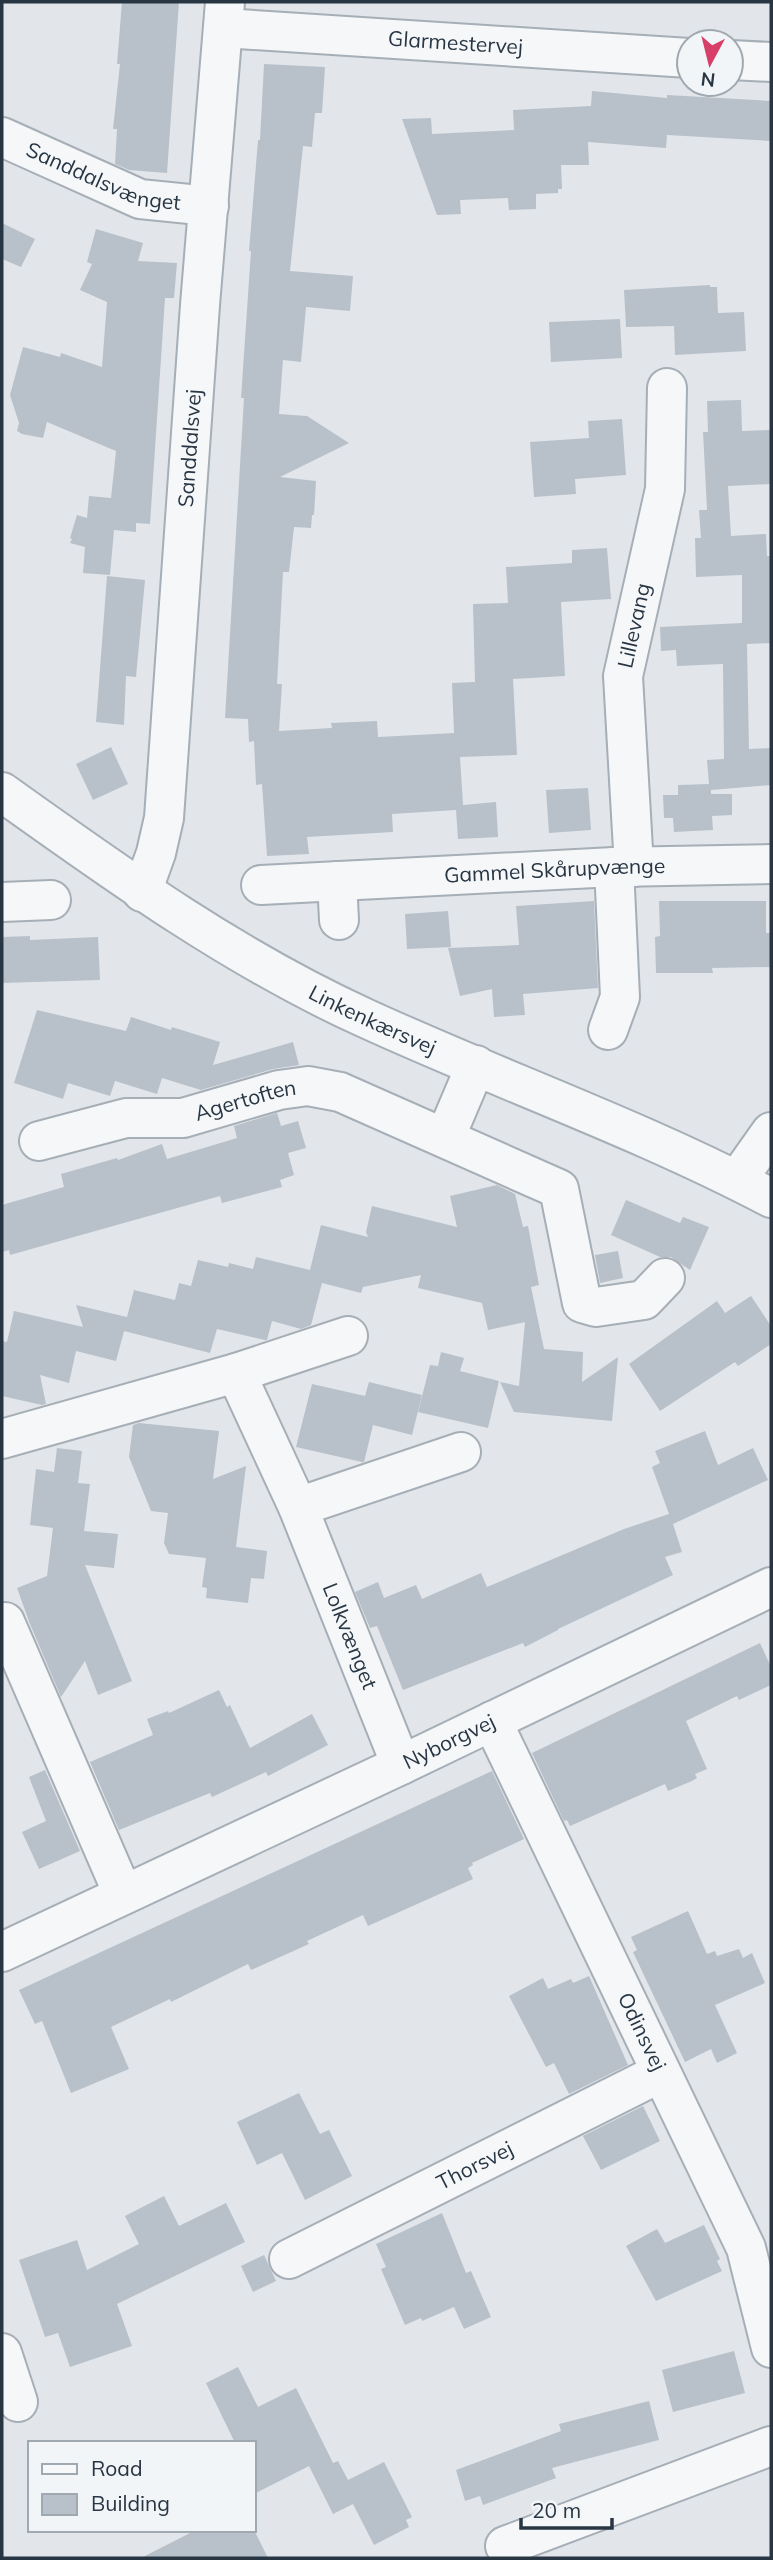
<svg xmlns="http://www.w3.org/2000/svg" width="773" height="2560" font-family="Mulish,sans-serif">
  <rect width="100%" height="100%" fill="#e2e6eb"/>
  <g fill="#b8c0c9">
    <path d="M122 2H179L167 173 129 170 115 164 117 129H113L120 64H117Z"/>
    <path d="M264 64 325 67 322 113H315L312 147 303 146 290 271 353 276 350 311 306 307 301 362 283 360 279 414 307 416 349 443 280 477 316 481 314 515H312L311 528 294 527 289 572H283L277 684H282L279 731 332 728 331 723 377 721 378 737 454 733 452 683 475 682 473 604 508 603 506 567 572 563V550L607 548 611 599 561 602 565 676 513 679 517 755 460 757 463 805 496 802 498 837 458 839 456 810 392 814 393 832 307 837 309 854 267 856 262 784 256 785 254 741 249 742 248 719 225 718 244 398H241L251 251H249L258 140H260Z"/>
    <path d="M592 91 667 98V95L771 101V141L667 135 666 148 588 142 589 165H561L562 189H558V193L536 194V209L509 210 508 198 460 200 461 214 437 215 402 119 431 118 432 134 514 130 513 110 591 106Z"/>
    <path d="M2 223 35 239 21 267 2 259Z"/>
    <path d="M96 229 143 243 138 261 177 263 174 298H165L150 524 136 523V532L114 530 110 575 83 573 85 547 70 543 72 539 70 538 77 515 87 518 89 496 111 498 116 451 47 422 43 438 22 434 17 431 19 423 10 395 23 347 60 357 61 353 102 367 107 302 80 290 92 264 87 262Z"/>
    <path d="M710 285V287H717L718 313 744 312 746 351 675 355 674 326 626 327 624 290Z"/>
    <path d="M620 319 622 358 551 362 549 322Z"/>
    <path d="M741 400 742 431 771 430V484L728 486 731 536 766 534 767 556H771V643L747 644 749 749 771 748V785L711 790V794H732V815L712 816 713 830 674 832 673 818H664L663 795H678V785L709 784 707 760 724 759 723 664 677 666 676 650 661 651 660 627 742 623V575L696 577 695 538H701L699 510H707L703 432H708L707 401Z"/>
    <path d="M622 419 626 475 575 479 576 494 534 497 530 442 589 438 588 421Z"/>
    <path d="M107 576 145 580 136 677 126 676 124 725 96 722Z"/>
    <path d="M111 747 128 784 93 800 76 764Z"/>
    <path d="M588 788 591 830 549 833 546 790Z"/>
    <path d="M594 901 598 988 523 994 525 1015 494 1017 492 989 460 996 448 948 519 945 516 906Z"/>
    <path d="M659 901H766V933H771V967L712 968 713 973H656L655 937 660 936Z"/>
    <path d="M448 911 451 947 407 949 405 914Z"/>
    <path d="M30 936V940L98 937 100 980 2 983V937Z"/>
    <path d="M37 1010 126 1031 131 1017 171 1030 172 1027 220 1042 213 1065 293 1042 299 1065 273 1069 201 1090 162 1078 157 1094 115 1081 110 1096 68 1083 63 1099 14 1083Z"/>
    <path d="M277 1113 281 1126 298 1121 306 1148 288 1153 294 1175 280 1180 282 1187 222 1203 220 1196 10 1255 9 1250 2 1252V1205L64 1187 61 1174 117 1158 118 1160 162 1144 167 1159 237 1138 234 1126Z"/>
    <path d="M497 1185 515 1194 523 1227 528 1226 539 1285 531 1287 544 1349 583 1352 582 1382 618 1357 612 1421 514 1412 500 1382 519 1386 525 1322 488 1330 482 1303 418 1288 421 1275 363 1287 361 1293 322 1283 311 1325 301 1329 272 1321 267 1340H265L217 1329 210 1353 124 1331 116 1361 76 1351 69 1383 40 1375 46 1404 42 1405 2 1396V1341L7 1342 14 1311 83 1327 76 1305 127 1317 134 1290 175 1300 179 1283 191 1286 198 1260 228 1267 229 1263 253 1269 256 1257 310 1270 321 1225 368 1237 366 1232 372 1206 457 1227 450 1196Z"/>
    <path d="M626 1200 680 1223 683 1217 709 1227 690 1270 671 1257H660L611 1235Z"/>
    <path d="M618 1251 623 1278 600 1283 595 1255Z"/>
    <path d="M751 1296 771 1326V1344L738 1366 735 1362 660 1411 629 1364 717 1301 725 1313Z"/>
    <path d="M441 1352 464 1358 460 1371 499 1381 488 1428 418 1412 430 1365 438 1366Z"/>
    <path d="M369 1382 422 1395 412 1435 373 1425 364 1462H362L296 1447 312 1384 365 1396Z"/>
    <path d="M139 1423 219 1431 213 1479 246 1466 236 1547 267 1551 264 1579 251 1578 248 1603 206 1598 207 1588 202 1587 206 1558 169 1554 164 1543 168 1513 151 1511 129 1457 133 1425Z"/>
    <path d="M705 1431 718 1465 753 1448 768 1480 673 1524 682 1552 665 1557 673 1575 558 1629V1630L525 1647 523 1643 403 1690 377 1626 370 1628 355 1592 378 1582 384 1598 416 1585 422 1599 481 1573 487 1587 624 1529 669 1514 652 1467 660 1463 655 1451Z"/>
    <path d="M57 1448 82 1451 78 1483 90 1484 84 1531 118 1534 114 1568 85 1565 132 1681 98 1695 85 1661 61 1697 30 1624 17 1588 47 1576 53 1528 30 1525 36 1469 54 1472Z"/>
    <path d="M760 1643 771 1667V1685L739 1700 737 1696 686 1721 707 1769 695 1774 697 1778 692 1781 668 1791 665 1784 570 1826 567 1820 564 1821 532 1753Z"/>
    <path d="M219 1690 227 1707 230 1705 250 1748 312 1714 328 1745 268 1776 266 1772 212 1797 210 1793 119 1830 90 1762 153 1735 147 1719 168 1711 169 1713Z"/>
    <path d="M45 1770 80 1851 39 1869 22 1832 46 1821 29 1777Z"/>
    <path d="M492 1771 524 1839 472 1863 473 1865 468 1868 473 1879 368 1926 363 1915 307 1941 309 1944 251 1970 248 1964 171 2002 170 1999 111 2027 129 2069 71 2093 42 2021 35 2024 19 1990Z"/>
    <path d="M688 1911 707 1954 715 1951 717 1956 739 1949 743 1958 752 1953 765 1983 715 2005 737 2053 717 2063 711 2049 685 2062 633 1952 637 1950 631 1937Z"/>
    <path d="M589 1976 628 2065 569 2094 554 2063 546 2067 509 1996 543 1978 548 1989 571 1979 573 1983Z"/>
    <path d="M299 2093 320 2134 329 2130 352 2176 305 2200 282 2153 257 2165 237 2122Z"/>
    <path d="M643 2106 660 2141 601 2170 583 2136Z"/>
    <path d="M164 2196 179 2226 226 2203 245 2242 117 2304 132 2346 70 2367 58 2333 45 2337 19 2260 77 2240 87 2270 139 2244 125 2216Z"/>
    <path d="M442 2213 466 2273 471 2271 491 2317 464 2329 454 2307 422 2321 421 2318 405 2325 381 2269 386 2267 376 2244Z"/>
    <path d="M704 2225 720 2259 717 2261 722 2271 656 2301 626 2246 657 2229 665 2243Z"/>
    <path d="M264 2255 276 2281 253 2292 241 2266Z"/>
    <path d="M734 2351 745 2393 673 2412 662 2370Z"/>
    <path d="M238 2367 258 2407 296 2388 333 2463 338 2461 348 2480 384 2462 412 2517 406 2520 409 2527 374 2545 353 2504 333 2514 309 2466 254 2494V2443H235L206 2383Z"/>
    <path d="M649 2401 659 2440 552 2468 556 2478 483 2505 480 2496 465 2501 456 2470 561 2431 559 2424Z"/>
    <path d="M196 2530H254L268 2558H141Z"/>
  </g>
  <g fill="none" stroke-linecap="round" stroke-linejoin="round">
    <g stroke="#a6aeb6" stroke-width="42">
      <g id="minor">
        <path id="s1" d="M223 28 689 58"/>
        <path d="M731 60 771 62"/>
        <path id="s2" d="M2 137 140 199 209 206"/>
        <path id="s3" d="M2 792C118 875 235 959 365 1018 500 1080 640 1129 771 1198"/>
        <path id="s4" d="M634 867 623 676 665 489 667 388"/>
        <path d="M337 881 339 920"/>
        <path id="s5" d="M261 885 614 867 771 864"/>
        <path id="s6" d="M142 892 156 853 164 818 200 305 225 2"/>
        <path d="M2 902 51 900"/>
        <path d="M608 1030 620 997 614 867"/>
        <path d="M445 1138 476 1065"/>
        <path id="s7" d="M39 1141 126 1118H183L279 1090 308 1086 340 1092 559 1189 582 1303 596 1307 644 1300 665 1278"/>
        <path d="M737 1180 771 1132"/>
        <path d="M236 1373 348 1336"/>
        <path id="s8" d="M2 1439 236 1373 298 1507 401 1765"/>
        <path d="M298 1507 461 1452"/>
        <path d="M2 1624 5 1622 123 1894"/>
        <path id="s9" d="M492 1721 746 2248 771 2348"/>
        <path id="s10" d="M2 1952 401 1765 771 1587"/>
        <path id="s11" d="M289 2259 660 2073"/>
        <path d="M2 2353 18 2402"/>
        <path d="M505 2546 771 2446"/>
      </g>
    </g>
    <use href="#minor" stroke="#f5f7f9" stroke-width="38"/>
  </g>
  <g text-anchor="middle" stroke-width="5" stroke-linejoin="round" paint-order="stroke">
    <g font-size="21" fill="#283644" stroke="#f2f5f8">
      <text dy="7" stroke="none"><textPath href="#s1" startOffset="233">Glarmestervej</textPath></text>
      <text dy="7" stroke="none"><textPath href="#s2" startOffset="110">Sanddalsvænget</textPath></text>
      <text dy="7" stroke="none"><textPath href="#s6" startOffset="448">Sanddalsvej</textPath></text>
      <text dy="7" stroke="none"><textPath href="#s4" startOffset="243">Lillevang</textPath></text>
      <text dy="7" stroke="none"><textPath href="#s5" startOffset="294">Gammel Skårupvænge</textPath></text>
      <text dy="7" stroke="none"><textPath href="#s3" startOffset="436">Linkenkærsvej</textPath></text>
      <text dy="7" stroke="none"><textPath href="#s7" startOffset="212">Agertoften</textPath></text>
      <text dy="7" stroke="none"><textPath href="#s8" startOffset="530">Lolkvænget</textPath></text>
      <text dy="7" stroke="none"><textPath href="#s10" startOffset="494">Nyborgvej</textPath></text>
      <text dy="7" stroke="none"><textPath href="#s9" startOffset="345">Odinsvej</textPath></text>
      <text dy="7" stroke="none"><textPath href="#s11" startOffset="208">Thorsvej</textPath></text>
    </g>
  </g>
  <rect width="773" height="2560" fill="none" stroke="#283644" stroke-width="7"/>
  <rect x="28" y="2441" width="228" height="91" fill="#f2f5f8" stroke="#a1a9b0" stroke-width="2"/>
  <rect x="42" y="2464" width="35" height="10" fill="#f5f7f9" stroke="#a1a9b0" stroke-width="2"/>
  <text x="91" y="2476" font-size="21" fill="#283644">Road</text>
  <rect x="42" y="2494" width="35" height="21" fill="#b8c0c9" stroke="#a1a9b0" stroke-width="2"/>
  <text x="91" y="2511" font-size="21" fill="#283644">Building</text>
  <g transform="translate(710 63) rotate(187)"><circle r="33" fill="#f2f5f8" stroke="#a1a9b0" stroke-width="2"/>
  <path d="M0-5L12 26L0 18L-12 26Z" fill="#d83f68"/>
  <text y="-10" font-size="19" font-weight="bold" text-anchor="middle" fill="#283644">N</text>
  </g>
  <path d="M521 2518v10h91v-10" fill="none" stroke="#283644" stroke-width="3.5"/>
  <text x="532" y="2518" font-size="21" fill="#283644" stroke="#f2f5f8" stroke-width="5" paint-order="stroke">20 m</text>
</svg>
